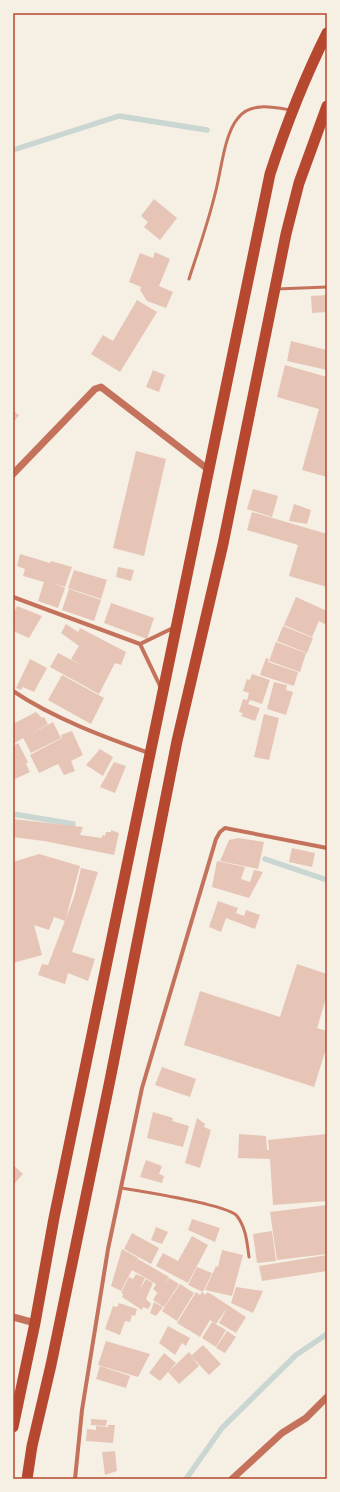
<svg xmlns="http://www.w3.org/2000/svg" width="340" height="1492" font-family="'IBM Plex Sans',sans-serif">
  <rect width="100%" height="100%" fill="#f6efe4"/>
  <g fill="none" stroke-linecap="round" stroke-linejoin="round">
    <g stroke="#c9d6d2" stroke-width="5.5">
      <path d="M13 150 119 116 207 130"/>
      <path d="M13 814 73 824"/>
      <path d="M265 859 327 880"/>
      <path d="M186 1479 222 1428 296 1355 327 1334"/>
    </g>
  </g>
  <g fill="#e6c5b7">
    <path d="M154 199 177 218 160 240 144 227 148 222 141 216Z"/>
    <path d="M155 252 170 259 159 286 173 292 166 308 147 301 140 290 141 287 129 282 140 253 153 258Z"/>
    <path d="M327 295V312L312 313 311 296Z"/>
    <path d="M137 300 157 312 120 372 91 354 103 335 113 341Z"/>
    <path d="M291 341 327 350V370L287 361Z"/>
    <path d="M285 365 327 377V477L302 470 319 409 277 397Z"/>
    <path d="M153 370 165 375 159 392 146 387Z"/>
    <path d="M13 411 19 415 13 423Z"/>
    <path d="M136 451 166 459 144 556 113 548Z"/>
    <path d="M253 489 278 496 272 517 247 509Z"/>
    <path d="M294 504 311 510 307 524 289 521Z"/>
    <path d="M252 512 327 534V587L289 576 298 545 247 530Z"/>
    <path d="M20 554 50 563 51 561 72 567 65 587 53 583 65 588 58 608 38 601 44 582 23 576 25 569 17 566Z"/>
    <path d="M118 567 134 570 131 581 116 577Z"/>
    <path d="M74 570 107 580 101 599 68 588Z"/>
    <path d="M69 589 101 600 94 621 62 610Z"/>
    <path d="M296 597 327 611 326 625 319 621 312 637 284 625Z"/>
    <path d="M111 603 154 618 147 639 104 623Z"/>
    <path d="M17 606 42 616 29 638 13 631V614Z"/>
    <path d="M66 624 78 632 80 628 126 652 121 665 115 663 99 694 50 667 58 653 81 665 71 659 79 646 61 633Z"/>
    <path d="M283 626 313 638 307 653 277 641Z"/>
    <path d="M276 642 306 653 300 672 269 661Z"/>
    <path d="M266 658 269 659 268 662 298 672 294 686 260 675Z"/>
    <path d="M30 659 47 668 34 692 23 687 21 690 16 688Z"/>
    <path d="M252 674 270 680 262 704 250 700 248 704 260 708 255 721 241 716 243 713 239 712 243 699 247 700 249 693 243 691 247 679 250 680Z"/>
    <path d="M62 675 104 698 91 724 48 700Z"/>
    <path d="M274 682 287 685 286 690 293 692 286 715 267 709Z"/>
    <path d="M36 712 42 718 44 717 48 724 29 735 53 722 61 738 31 753 23 738 13 744V724Z"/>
    <path d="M264 714 279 718 269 760 254 757Z"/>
    <path d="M72 731 83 755 71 761 75 771 64 775 58 764 39 773 30 755 62 738 61 735Z"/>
    <path d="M18 743 28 762 26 764 30 772 13 780V746Z"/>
    <path d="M100 749 113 757 103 776 86 765Z"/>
    <path d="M114 762 126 766 115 793 100 787Z"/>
    <path d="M13 819 83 827 80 835 102 838V835L105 836 106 832H111V830L119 833 114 855 44 841 13 837Z"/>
    <path d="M238 838 264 842 258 869 220 861 229 840Z"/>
    <path d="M292 848 315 853 312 867 289 862Z"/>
    <path d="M39 854 80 866 65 921 54 917 49 930 34 925 42 955 13 963V862Z"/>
    <path d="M217 861 245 867 241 879 250 882 254 870 263 872 249 898 212 887Z"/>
    <path d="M81 868 98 872 72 952 95 959 88 981 68 973 65 984 38 975 42 964 48 965 74 897Z"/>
    <path d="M218 901 238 908 236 913 244 916 246 910 260 915 255 929 226 918 221 932 209 927Z"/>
    <path d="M297 964 327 974V995L317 1028 327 1031V1046L314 1087 184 1045 200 991 280 1017Z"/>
    <path d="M162 1067 196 1079 190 1097 155 1085Z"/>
    <path d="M153 1112 173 1118 172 1121 189 1126 183 1147 147 1138Z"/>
    <path d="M197 1118 205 1124 204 1127 211 1130 200 1168 185 1163Z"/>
    <path d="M239 1134 266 1136 267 1150H269L268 1140 327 1134V1201L273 1205 270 1159 238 1158Z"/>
    <path d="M146 1160 162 1166 159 1174 164 1176 162 1183 140 1177Z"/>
    <path d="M13 1165 23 1174 13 1185Z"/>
    <path d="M327 1205V1254L277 1260 270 1212Z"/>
    <path d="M192 1219 220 1228 215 1242 188 1230Z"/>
    <path d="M156 1227 168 1232 162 1244 151 1240Z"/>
    <path d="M272 1231 276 1261 257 1263 253 1234Z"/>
    <path d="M132 1233 159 1248 151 1264 124 1249Z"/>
    <path d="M192 1236 208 1245 188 1283 156 1266 163 1253 178 1261Z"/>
    <path d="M122 1249 138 1258 135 1264 138 1259 169 1277 164 1285 169 1278 179 1284 164 1307 153 1300 157 1293 159 1294 153 1289 156 1284 132 1270 121 1291 111 1286Z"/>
    <path d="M222 1250 243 1255 232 1296 205 1290 216 1266 218 1267Z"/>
    <path d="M327 1255V1271L262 1281 259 1266Z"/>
    <path d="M197 1267 212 1273 203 1292 188 1285Z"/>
    <path d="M136 1274 145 1278 139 1291 146 1279 153 1283 146 1299 151 1304 148 1309 143 1307 142 1310 122 1297 123 1294 121 1293 129 1277 133 1279Z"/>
    <path d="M180 1284 194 1293 177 1321 162 1311Z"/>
    <path d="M236 1287 263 1291 253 1313 231 1303Z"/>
    <path d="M196 1292 200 1295 202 1292 206 1295 207 1292 211 1294 246 1317 236 1333 219 1323 227 1308 216 1324 210 1320 200 1337 177 1323Z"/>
    <path d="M154 1302 163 1307 156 1316 150 1313Z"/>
    <path d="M119 1303 137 1309 135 1316 132 1315 130 1322 125 1321 120 1335 105 1329 113 1306 117 1307Z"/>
    <path d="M212 1322 226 1330 216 1347 202 1338Z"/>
    <path d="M168 1326 190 1338 186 1346 182 1343 175 1355 159 1343Z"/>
    <path d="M227 1331 236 1337 225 1353 216 1348Z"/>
    <path d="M106 1341 150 1354 138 1377 98 1365Z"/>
    <path d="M203 1345 221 1364 209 1375 191 1356Z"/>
    <path d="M189 1352 192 1355 191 1356 199 1366 179 1384 168 1372Z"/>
    <path d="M164 1353 176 1363 160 1381 149 1373Z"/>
    <path d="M100 1366 130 1376 126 1388 96 1379Z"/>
    <path d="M91 1419 107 1420 106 1426 91 1425Z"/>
    <path d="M108 1425H115L113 1443 86 1441 87 1429 96 1430V1426L108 1427Z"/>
    <path d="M115 1451 117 1471 105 1475 102 1452Z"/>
  </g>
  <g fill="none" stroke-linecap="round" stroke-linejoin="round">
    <g stroke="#c5725c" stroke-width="3">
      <path d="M189 279C198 251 208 223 215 194 221 173 224 134 238 118 250 102 273 107 290 110"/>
      <path d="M277 289 327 287"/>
      <path d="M121 1188C140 1191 228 1205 237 1216 246 1228 247 1242 249 1257"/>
    </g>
    <g stroke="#c5725c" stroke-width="4">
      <path d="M13 597 140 644 161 688"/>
      <path d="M140 644 173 628"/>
      <path d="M13 691C53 718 104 737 149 753"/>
      <path d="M75 1479 82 1410 108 1249 142 1088 216 839 220 832 225 828 327 848"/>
    </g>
    <g stroke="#c5725c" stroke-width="7">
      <path d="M13 474 95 389 101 387 209 470"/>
      <path d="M13 1317 35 1323"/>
      <path d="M232 1479 282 1433 306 1418 327 1397"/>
    </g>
    <g stroke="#b5482f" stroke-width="11">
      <path d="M13 1427 35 1323 54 1218 270 174C286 125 304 79 327 33"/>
      <path d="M27 1479 32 1446 51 1365 110 1080 177 741 223 544 286 234 299 183 327 106"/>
    </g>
  </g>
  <rect width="340" height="1492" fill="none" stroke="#f6efe4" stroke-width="28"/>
  <rect x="14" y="14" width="312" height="1464" fill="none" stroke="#b5482f" stroke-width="1.5"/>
</svg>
